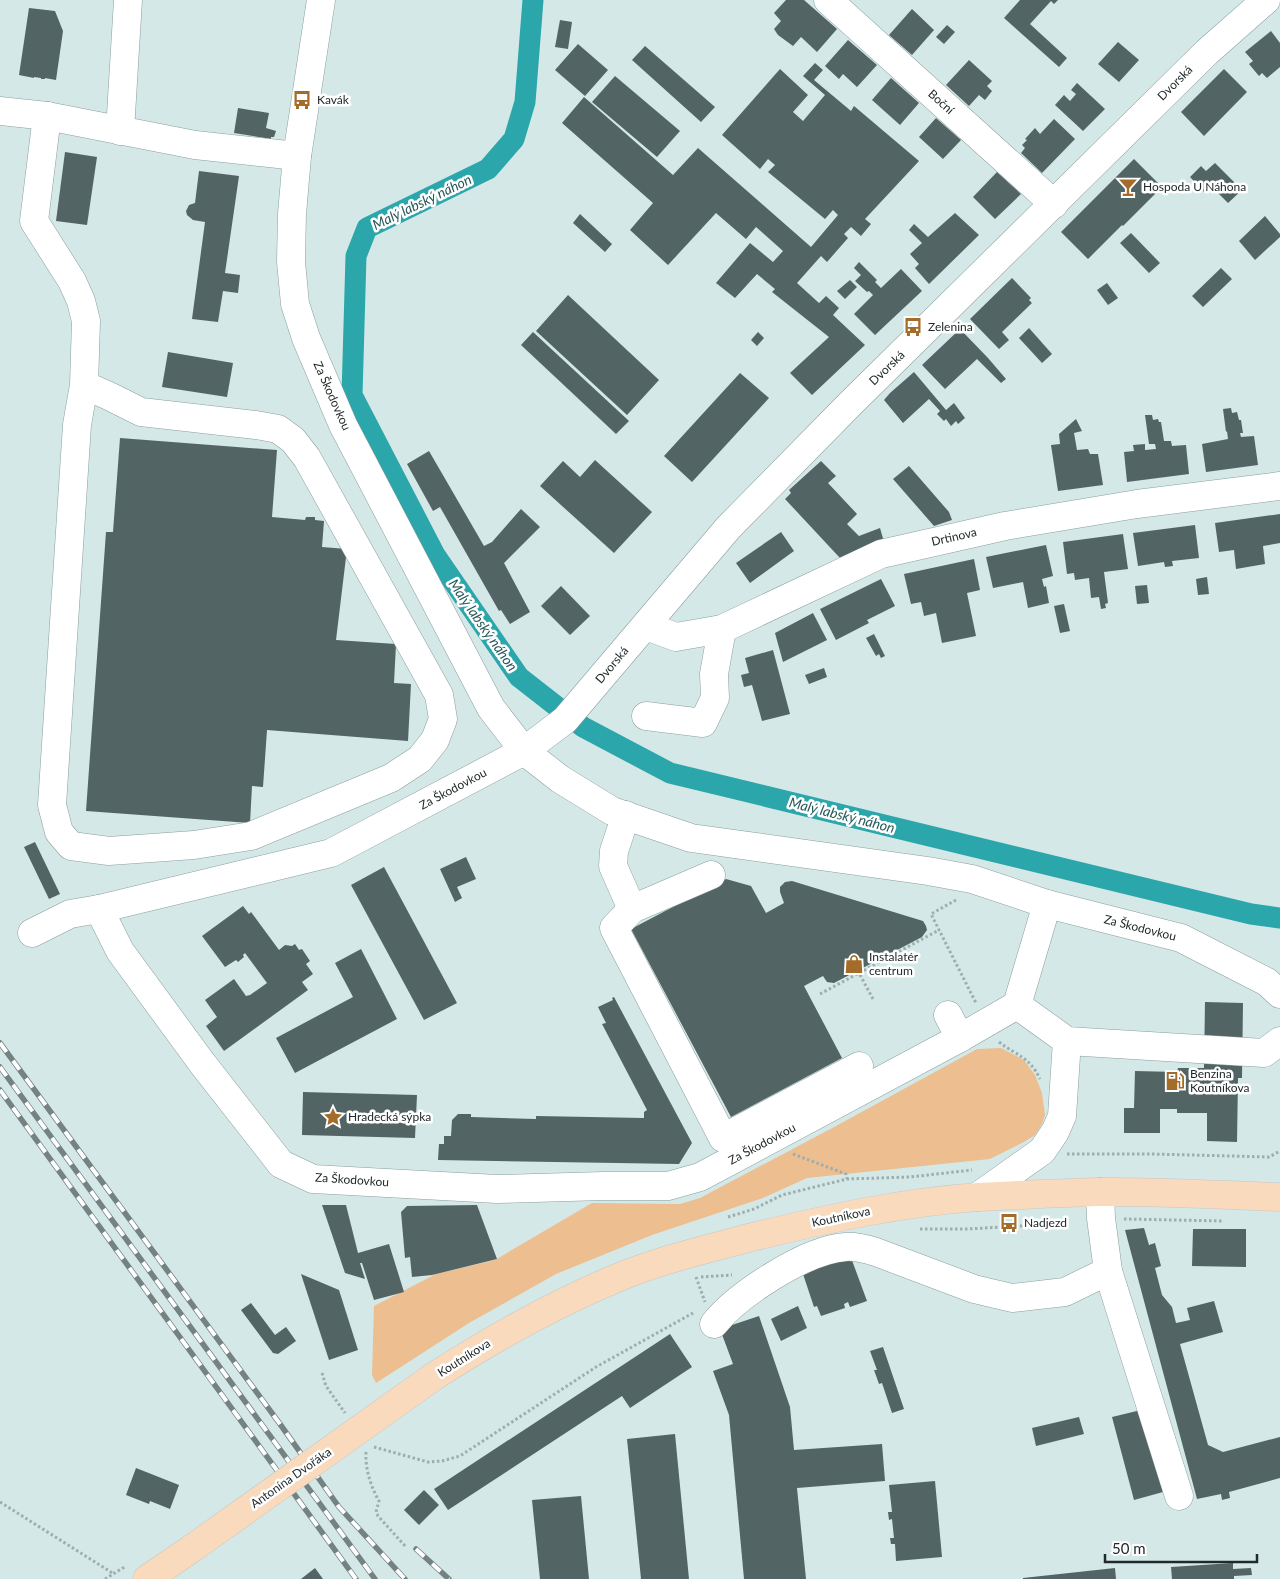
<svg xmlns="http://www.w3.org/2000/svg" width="1280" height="1579" font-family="Lato,sans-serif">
  <rect width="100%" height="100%" fill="#d4e8e8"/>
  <path fill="#edbe8f" d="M1001 1048 1024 1060 1035 1075 1042 1093 1045 1115 1042 1124 1035 1135 1024 1142 990 1159 807 1178 763 1198 652 1235 556 1274 469 1323 376 1383 372 1375 374 1306 436 1274 495 1260 592 1203 680 1204 700 1198 836 1126 977 1049Z"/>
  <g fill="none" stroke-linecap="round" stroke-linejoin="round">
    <path stroke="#2ba6aa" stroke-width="21" d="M533 0 525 102 514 139 488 169 367 228 356 256 352 395 435 555 519 677 583 727 670 773 1251 914 1280 918"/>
  </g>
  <g fill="#526464">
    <path d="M786 0H804L837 29 817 52 801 37 793 46 778 35 774 29 781 21 774 13Z"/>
    <path d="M1020 0H1058L1054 4 1051 1 1030 24 1067 58 1059 67 1004 18Z"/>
    <path d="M29 8 55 11 63 31 56 80 45 78V79H41V78L34 77V78L19 75Z"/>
    <path d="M912 9 934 30 912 55 889 35Z"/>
    <path d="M560 20 572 22 568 49 555 47Z"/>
    <path d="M947 25 955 32 944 44 936 37Z"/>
    <path d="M1271 31 1280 43V67L1267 78 1262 73 1259 76 1249 64 1253 61 1245 52Z"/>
    <path d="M848 40 877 65 857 87 843 74 839 79 825 66Z"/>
    <path d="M1118 42 1139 60 1119 82 1098 64Z"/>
    <path d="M578 44 608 70 585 96 555 70Z"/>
    <path d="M645 46 715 107 701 122 632 60Z"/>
    <path d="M969 60 992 81 987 86 992 91 985 100 979 95 969 106 946 85Z"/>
    <path d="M815 63 823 70 814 80 851 111 854 106 919 161 865 219 871 224 861 236 851 227 844 234 848 238 827 262 821 256 797 283 819 303 826 296 839 308 833 315 865 345 812 395 790 373 829 337 772 292 775 289 757 274 735 298 716 283 750 243 773 262 783 251 756 227 746 239 716 213 668 265 630 230 653 203 562 123 584 97 673 175 698 148 811 247 838 215 833 210 825 219 768 172 775 165 768 159 760 169 722 135 780 69 808 95 793 112 803 121 825 95 803 76Z"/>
    <path d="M1224 69 1247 92 1204 136 1181 112Z"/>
    <path d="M615 76 680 131 657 157 592 102Z"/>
    <path d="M891 78 919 103 900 125 872 100Z"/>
    <path d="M1077 83 1105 109 1083 131 1055 105 1064 95 1070 101 1076 94 1071 90Z"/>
    <path d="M238 108 269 113 266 128 276 131 274 137H271V139L234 133Z"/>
    <path d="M936 118 961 140 943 159 919 137Z"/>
    <path d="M1054 119 1075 139 1042 173 1021 153 1025 148 1022 145 1027 140 1025 139 1035 128 1040 134Z"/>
    <path d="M65 152 97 157 87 225 56 221Z"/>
    <path d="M1134 159 1162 187 1123 226 1122 225 1088 259 1061 232Z"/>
    <path d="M1215 163 1242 190 1228 203 1211 186 1204 192 1190 177 1201 166 1206 171Z"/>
    <path d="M199 171 239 176 225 273 240 275 238 293 223 291 218 322 192 319 205 222 193 220 187 215 186 211 189 205 195 203Z"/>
    <path d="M997 172 1021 194 995 219 973 197Z"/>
    <path d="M955 213 979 235 929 284 915 268 919 264 910 254 922 243 909 230 914 224 928 237Z"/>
    <path d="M580 214 612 244 605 252 573 223Z"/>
    <path d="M1265 216 1280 234V237L1255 260 1239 241Z"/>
    <path d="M1131 233 1160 263 1149 273 1120 243Z"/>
    <path d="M859 262 877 280 875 282 881 288 901 269 922 291 875 335 854 314 873 295 869 291 867 292 855 281 861 275 854 268Z"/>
    <path d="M1221 268 1232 279 1203 307 1192 296Z"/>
    <path d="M1012 278 1031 298 1029 300 1032 303 1002 332 1009 340 999 349 970 319Z"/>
    <path d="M850 280 857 287 845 299 837 291Z"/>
    <path d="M1107 283 1118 298 1108 305 1097 290Z"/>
    <path d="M568 295 659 380 627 415 536 331Z"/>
    <path d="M1029 328 1052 354 1042 363 1019 338Z"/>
    <path d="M960 329 988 358 1006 379 1001 383 977 359 945 389 922 365Z"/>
    <path d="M533 332 629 421 616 434 521 345Z"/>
    <path d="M758 332 764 338 757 346 751 340Z"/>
    <path d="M168 352 233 363 227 397 162 387Z"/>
    <path d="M914 372 946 410 954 403 965 418 958 424 956 421 951 426 946 419 944 421 937 414 940 411 929 399 903 423 884 400 890 393Z"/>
    <path d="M740 373 769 398 692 482 664 456Z"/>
    <path d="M1231 408 1232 413 1237 412 1239 420H1241L1243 433H1240L1241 437 1254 436 1258 465 1206 472 1202 444 1228 439 1227 431 1226 432 1223 409Z"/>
    <path d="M1145 415H1152L1153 420 1158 419 1159 422H1161L1164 441H1171L1172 446 1186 445 1189 474 1127 482 1124 452 1134 451 1133 445 1145 444V450L1156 449 1155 444H1149Z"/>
    <path d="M1076 419 1082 431 1074 433 1077 450 1088 449 1090 454H1098L1103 485 1058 491 1051 445 1060 444 1059 434Z"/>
    <path d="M120 438 277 450 272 517 305 520 306 517H315V520L324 521 322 547 347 549 336 640 396 644 394 683 411 684 408 741 267 730 263 787 252 786 250 823 86 811 106 532H113Z"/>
    <path d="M429 451 484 546 492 542 521 509 540 527 504 563 530 612 510 624 501 610 499 611 440 507 433 511 407 464Z"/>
    <path d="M595 460 652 512 614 553 540 486 563 461 580 477Z"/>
    <path d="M821 461 836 476 828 483 857 514 847 524 859 536 880 528 884 542 840 558 785 499 791 493 789 490Z"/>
    <path d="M909 466 949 512 952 520 934 526 893 479Z"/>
    <path d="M1280 514V543L1263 546 1265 564 1236 569 1234 550 1219 552 1215 523Z"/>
    <path d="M1195 525 1199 558 1172 561 1173 566 1165 567 1164 562 1138 566 1133 533Z"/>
    <path d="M781 532 794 551 750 583 736 563Z"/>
    <path d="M1123 534 1128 569 1104 572 1108 603 1105 604 1106 608 1101 609 1099 597 1091 598 1089 578 1075 580 1074 573 1067 574 1063 542Z"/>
    <path d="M1046 545 1053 576 1042 579 1044 587 1046 586 1049 603 1028 608 1023 582 993 588 986 557Z"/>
    <path d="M974 559 980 590 967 593 976 636 942 643 936 613 924 616 921 602 911 604 904 574Z"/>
    <path d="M1207 577 1209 594 1198 595 1196 579Z"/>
    <path d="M881 579 895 606 867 620 869 623 836 640 820 609Z"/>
    <path d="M1147 585 1149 603 1137 604 1135 586Z"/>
    <path d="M561 586 590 616 570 635 541 606Z"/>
    <path d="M1064 604 1070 631 1060 633 1054 606Z"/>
    <path d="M813 613 827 640 783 662 775 633Z"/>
    <path d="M874 634 885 656 881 658 879 654 876 656 866 638Z"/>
    <path d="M773 650 790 714 762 721 752 685 744 687 741 675 749 673 745 658Z"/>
    <path d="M824 668 827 677 809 684 805 675Z"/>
    <path d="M35 842 60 894 49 899 24 847Z"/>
    <path d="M466 857 476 879 457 887 462 898 455 902 440 869Z"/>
    <path d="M384 867 457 1003 424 1020 351 885Z"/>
    <path d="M726 879 751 886 766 913 784 903 780 892V887L785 882 792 881 923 921 926 926 927 930 922 937 834 983 827 982 823 976 804 986 842 1058 731 1117 631 929Z"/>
    <path d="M243 906 249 914 251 912 279 950 285 945 292 946 295 944 299 950 302 949 310 961 306 964 313 974 302 982 308 990 224 1051 206 1026 217 1017 205 1000 234 979 246 996 250 995 267 983 245 953 243 955 244 957 238 962 236 960 225 967 202 936Z"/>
    <path d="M361 949 397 1019 295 1073 276 1038 353 997 335 963Z"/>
    <path d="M614 997 692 1143 679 1164 438 1160 439 1144H444V1136H451L452 1120 458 1114H471V1117L536 1119V1116L644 1118V1112L647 1110 602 1024 606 1023 598 1007 613 1000 612 998Z"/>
    <path d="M1205 1002 1243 1003 1242 1078H1238L1237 1142 1207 1141V1113H1177V1109H1160V1133H1124V1108H1134L1135 1071 1177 1072 1178 1068H1204Z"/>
    <path d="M303 1092 417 1095 415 1138 302 1135Z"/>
    <path d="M322 1205H346L358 1253 389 1244 404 1292 374 1300 362 1263H360L365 1279 345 1273Z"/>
    <path d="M477 1205 497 1259 432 1275 412 1277 410 1257 405 1258 401 1212 407 1206Z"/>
    <path d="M1144 1228 1149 1245 1155 1243 1161 1266 1155 1268 1162 1295 1172 1307 1176 1323 1190 1320 1187 1308 1214 1301 1223 1332 1180 1344 1208 1445 1223 1452 1280 1437V1478L1229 1492 1230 1498 1222 1500 1221 1494 1197 1499 1125 1230Z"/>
    <path d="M1193 1229H1246V1267L1192 1266Z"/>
    <path d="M850 1255 867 1301 850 1307 848 1302 844 1304 845 1308 821 1316 817 1306 814 1307 802 1271Z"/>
    <path d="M301 1274 339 1290 358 1350 329 1360Z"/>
    <path d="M251 1303 275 1335 286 1327 296 1341 278 1354 273 1353 241 1310Z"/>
    <path d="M798 1306 807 1328 781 1341 771 1319Z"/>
    <path d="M759 1316 790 1407 794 1450 882 1444 885 1481 797 1488 806 1579H744L729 1415 713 1371 733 1364 720 1329Z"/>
    <path d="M670 1334 692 1367 630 1408 622 1396 448 1510 434 1489Z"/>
    <path d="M883 1347 904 1409 892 1413 882 1383 879 1384 874 1370H877L870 1351Z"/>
    <path d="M1141 1410 1163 1492 1134 1500 1112 1417Z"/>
    <path d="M1079 1417 1084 1434 1036 1446 1032 1428Z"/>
    <path d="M675 1434 689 1579H641L627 1439Z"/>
    <path d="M136 1468 179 1485 170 1509 150 1501 149 1504 126 1495Z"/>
    <path d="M935 1481 942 1557 896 1561 895 1544H891L890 1538H894L892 1519 889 1520 888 1512H892L889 1485Z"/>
    <path d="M424 1490 439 1505 419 1525 404 1510Z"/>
    <path d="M581 1496 589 1579H540L532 1500Z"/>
    <path d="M1233 1563V1569L1251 1568 1252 1575 1234 1576V1579H1172L1171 1567Z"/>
    <path d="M315 1568 323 1579H301Z"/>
    <path d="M1115 1568 1116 1579H1023V1578Z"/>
  </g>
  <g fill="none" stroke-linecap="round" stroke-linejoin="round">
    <g stroke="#8b9e9e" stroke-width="29">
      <g id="minor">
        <path d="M321 0 297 156 292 214 291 262 295 304 306 338 343 425 491 708 524 751 560 779 612 811 691 838 928 871 972 879 1047 904 1181 938 1267 982 1280 994"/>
        <path d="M828 0 1054 204"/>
        <path d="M0 111 47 116 195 145 297 156"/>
        <path d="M47 116 34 221 72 281 81 301 86 321 84 385 77 425 52 805 59 832 71 846 109 851 194 845 251 836 391 778 420 759 435 740 443 719 439 695 307 458 293 440 278 429 256 425 141 412 109 396 84 385"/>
        <path d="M120 131 128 0"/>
        <path d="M646 626 676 637 722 629 881 554 1005 526 1137 504 1280 486"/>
        <path d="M646 716 703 723 715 698 714 674 722 629"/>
        <path d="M626 815 614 851 613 866 632 909 711 875"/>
        <path d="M99 909 120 951 202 1063 281 1164 313 1179 497 1189 604 1186H668L700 1177 960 1038 1017 1005 1047 904"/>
        <path d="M632 909 614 928 723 1138 859 1066"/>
        <path d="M32 933 70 914 99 909 331 853 524 751 565 720 728 528 850 404 1207 52 1266 0"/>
        <path d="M1017 1005 1067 1041 1264 1053 1280 1041"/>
        <path d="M948 1015 960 1038"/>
        <path d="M1100 1192 1101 1218 1108 1271 1179 1496"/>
        <path d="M977 1197 1042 1151 1055 1132 1062 1116 1067 1041"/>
        <path d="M714 1324C738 1294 806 1250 845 1247 855 1246 866 1249 876 1252L974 1289 1012 1298 1065 1292 1108 1271"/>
      </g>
    </g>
    <g stroke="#c6c7c8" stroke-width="29">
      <g id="major">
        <path d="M433 1377C492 1339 552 1305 617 1278 660 1260 707 1249 752 1237 827 1219 902 1202 979 1197 1019 1195 1059 1193 1098 1192 1159 1191 1220 1195 1280 1197"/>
        <path d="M147 1579 194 1547"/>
      </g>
    </g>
    <g stroke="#9eaeae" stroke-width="3" stroke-dasharray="2.5 2.5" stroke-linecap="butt">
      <path d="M956 900 931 914 976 1003"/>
      <path d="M820 994 859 973"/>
      <path d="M873 999 859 973 939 930"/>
      <path d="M999 1042C1017 1056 1029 1056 1040 1079"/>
      <path d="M793 1154 846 1174 847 1179"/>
      <path d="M1067 1154H1152L1269 1157 1280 1151"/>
      <path d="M728 1217 754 1209 782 1195 847 1179 910 1177 972 1170"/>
      <path d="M1124 1219 1223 1221"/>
      <path d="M920 1229H967L1039 1225 1053 1219"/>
      <path d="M696 1277 705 1302"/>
      <path d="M701 1277 732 1275"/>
      <path d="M322 1373 326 1386 345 1413"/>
      <path d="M374 1447 428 1462 442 1461 460 1456 596 1367 693 1313"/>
      <path d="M366 1452C365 1469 371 1487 379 1501L376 1512 378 1516 406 1547"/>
      <path d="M0 1502 114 1574"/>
      <path d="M105 1579 126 1566"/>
    </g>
    <use href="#minor" stroke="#fff" stroke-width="28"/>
    <use href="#major" stroke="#f9dabc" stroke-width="28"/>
    <g stroke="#758282" stroke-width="5.5">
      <g id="rail">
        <path d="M0 1043 280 1424 339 1507 405 1579"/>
        <path d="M0 1067 375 1579"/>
        <path d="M0 1090 356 1579"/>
        <path d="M416 1549 449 1579"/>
      </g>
    </g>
    <use href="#rail" stroke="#fff" stroke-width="4" stroke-dasharray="11" stroke-linecap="butt"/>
    <g stroke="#c6c7c8" stroke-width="29" stroke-linecap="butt">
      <path id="major-bridge" d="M194 1547 433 1377"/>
    </g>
    <use href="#major-bridge" stroke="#f9dabc" stroke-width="28"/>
  </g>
  <defs>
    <g id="bus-bare" transform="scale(1.5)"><path d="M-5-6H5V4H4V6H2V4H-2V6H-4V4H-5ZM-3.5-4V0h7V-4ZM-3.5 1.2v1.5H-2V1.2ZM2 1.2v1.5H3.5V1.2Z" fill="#a46b29" stroke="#fff" stroke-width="2.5" paint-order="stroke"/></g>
    <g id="bar-bare" transform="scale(1.5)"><path d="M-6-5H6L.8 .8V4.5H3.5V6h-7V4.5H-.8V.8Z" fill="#a46b29" stroke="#fff" stroke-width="2.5" paint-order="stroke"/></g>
    <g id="shop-bare" transform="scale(1.5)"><path d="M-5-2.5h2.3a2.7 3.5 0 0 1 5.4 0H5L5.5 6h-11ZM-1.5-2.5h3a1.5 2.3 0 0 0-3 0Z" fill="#a46b29" stroke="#fff" stroke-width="2.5" paint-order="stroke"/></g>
    <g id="fuel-bare" transform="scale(1.5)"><path d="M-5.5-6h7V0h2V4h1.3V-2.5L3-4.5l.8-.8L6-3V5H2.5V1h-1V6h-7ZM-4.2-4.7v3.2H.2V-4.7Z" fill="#a46b29" stroke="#fff" stroke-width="2.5" paint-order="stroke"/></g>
    <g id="sight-bare" transform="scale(1.5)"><path d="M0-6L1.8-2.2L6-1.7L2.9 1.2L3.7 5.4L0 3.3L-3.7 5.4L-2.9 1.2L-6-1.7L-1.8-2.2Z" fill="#a46b29" stroke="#fff" stroke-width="2.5" paint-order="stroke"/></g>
  </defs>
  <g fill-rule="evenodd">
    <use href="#bus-bare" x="302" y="100"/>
    <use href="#bar-bare" x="1128" y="187"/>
    <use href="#bus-bare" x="913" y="327"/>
    <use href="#shop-bare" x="854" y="964"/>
    <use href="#fuel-bare" x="1175" y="1081"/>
    <use href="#sight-bare" x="333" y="1117"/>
    <use href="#bus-bare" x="1009" y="1223"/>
  </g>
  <g text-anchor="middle" stroke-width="5" stroke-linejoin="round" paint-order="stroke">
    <g font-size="12" fill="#22292a" stroke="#fff">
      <text transform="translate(1175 83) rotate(-45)" y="4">Dvorská</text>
      <text transform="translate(941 102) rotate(42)" y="4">Boční</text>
      <text transform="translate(887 368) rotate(-44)" y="4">Dvorská</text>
      <text transform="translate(332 396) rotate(66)" y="4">Za Škodovkou</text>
      <text transform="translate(954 537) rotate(-13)" y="4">Drtinova</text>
      <text transform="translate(612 665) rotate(-50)" y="4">Dvorská</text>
      <text transform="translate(453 789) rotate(-28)" y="4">Za Škodovkou</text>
      <text transform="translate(1140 928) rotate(14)" y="4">Za Škodovkou</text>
      <text transform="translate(762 1144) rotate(-28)" y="4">Za Škodovkou</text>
      <text transform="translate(352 1180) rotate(4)" y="4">Za Škodovkou</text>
      <text transform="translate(841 1217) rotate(-12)" y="4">Koutníkova</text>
      <text transform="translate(464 1358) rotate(-32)" y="4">Koutníkova</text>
      <text transform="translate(291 1478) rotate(-35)" y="4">Antonína Dvořáka</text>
    </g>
    <g font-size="12" fill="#22292a" stroke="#fff" text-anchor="start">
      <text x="317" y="104">Kavák</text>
      <text x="1143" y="191">Hospoda U Náhona</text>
      <text x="928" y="331">Zelenina</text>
      <text x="869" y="961">Instalatér<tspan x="869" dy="14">centrum</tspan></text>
      <text x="1190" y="1078">Benzina<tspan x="1190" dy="14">Koutníkova</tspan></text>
      <text x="348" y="1121">Hradecká sýpka</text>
      <text x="1024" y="1227">Nadjezd</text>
    </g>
    <g font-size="14" font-style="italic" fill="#27595a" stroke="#fff">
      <text transform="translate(422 202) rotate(-26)" y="5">Malý labský náhon</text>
      <text transform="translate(483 625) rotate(55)" y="5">Malý labský náhon</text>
      <text transform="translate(842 815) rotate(14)" y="5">Malý labský náhon</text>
    </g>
  </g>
  <path d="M1105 1554v8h152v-8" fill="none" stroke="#22292a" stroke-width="2.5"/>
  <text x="1112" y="1554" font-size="15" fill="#22292a" stroke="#ffffff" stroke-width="4" paint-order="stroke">50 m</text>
</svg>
